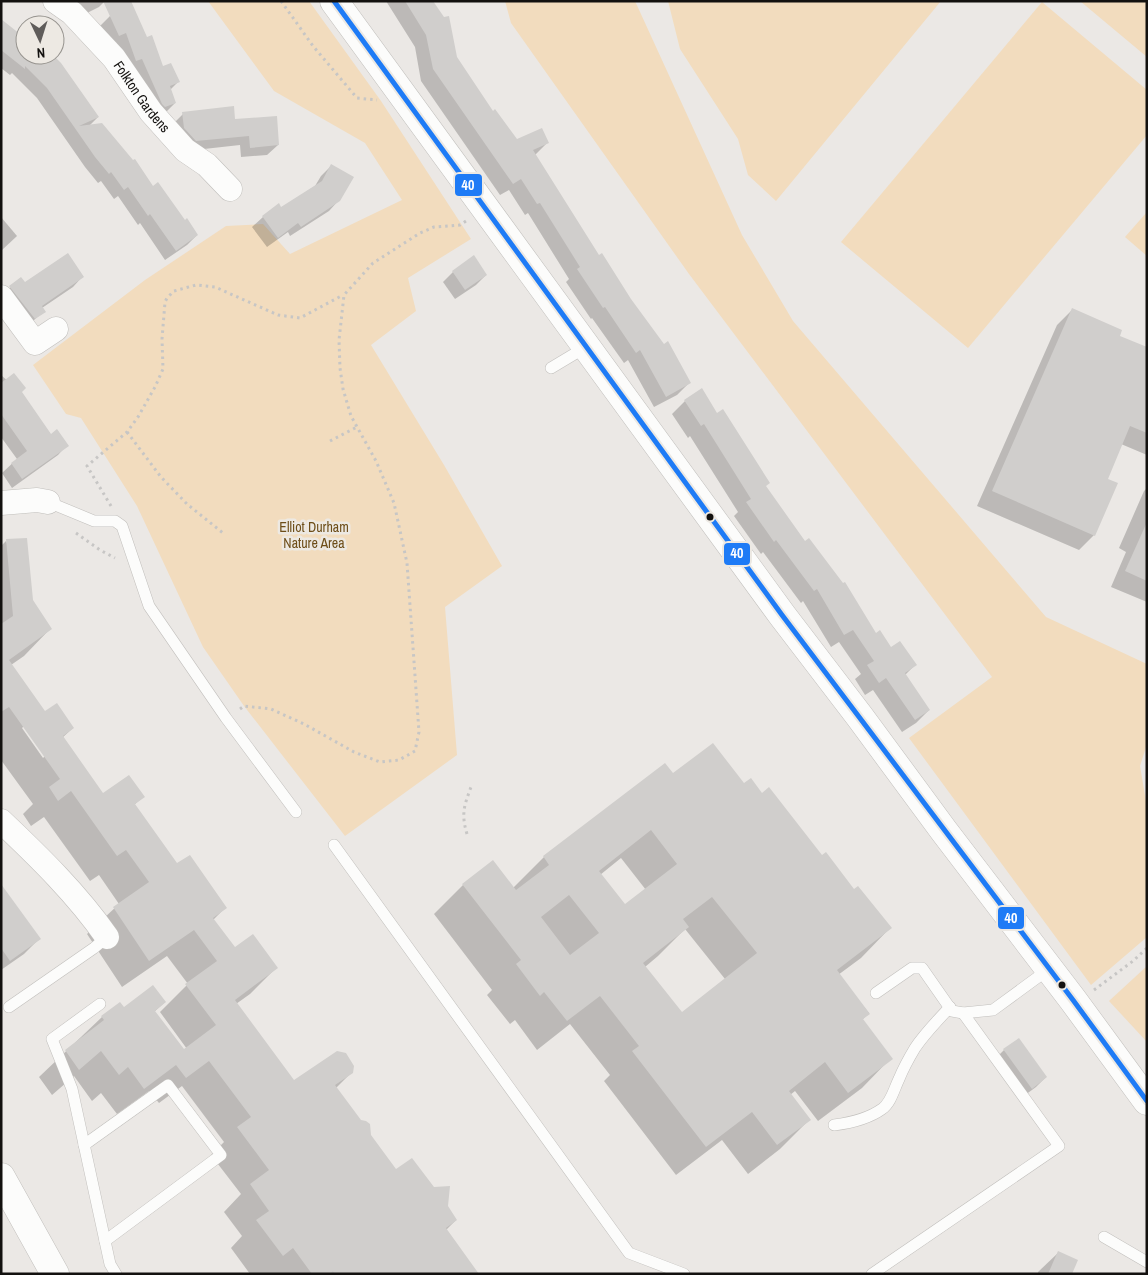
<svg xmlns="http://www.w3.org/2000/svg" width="1148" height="1275" font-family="'Archivo Narrow',sans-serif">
  <rect width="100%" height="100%" fill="#ebe8e5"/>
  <g fill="#f2dcbe">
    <path d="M208 1H309L381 101 471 239 408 278 416 311 371 345 444 465 502 566 445 607 457 755 345 836 244 706 203 647 137 506 81 418 66 414 33 365 145 280 226 226 263 224 290 254 402 200 365 143 274 91Z"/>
    <path d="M505 1H635L742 235 793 321 1046 617 1147 664V744L1140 766 1147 807V937L1091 985 909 738 992 677 689 274 511 23Z"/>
    <path d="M668 1H941L776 201 748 175 738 139 680 49Z"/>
    <path d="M1080 1H1147V57Z"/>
    <path d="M1042 2 1147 90V135L968 348 841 242Z"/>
    <path d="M1147 212V256L1125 237Z"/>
    <path d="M1147 966V1042L1109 1001Z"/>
  </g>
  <g fill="#0003" fill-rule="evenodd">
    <path d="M69 1H105L99 7 77 18Z"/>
    <path d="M386 1H432L456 57 493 113 517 141 547 143 535 155 598 257 689 383 677 395 654 407 628 360 624 363 592 318 591 319 566 282 569 279 528 213 525 215 509 190 500 195 421 81 415 47Z"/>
    <path d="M110 16 147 38 162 68 178 82 170 90 175 103 165 113 126 70 116 42 109 45 100 26Z"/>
    <path d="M1 22 20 36 22 34 25 36V55H51L98 117 89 126 153 188 197 235 187 245 165 260 140 223 138 225 118 196 114 199 101 181 98 183 85 167 37 98 12 73 10 75 1 68Z"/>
    <path d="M183 114 234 121 278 145 267 155 241 157 240 145 186 151 173 124Z"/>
    <path d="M331 166 339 200 329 211 290 236 288 232 267 247 252 227 263 217 281 209 315 186 321 176Z"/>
    <path d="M1 217 17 236 1 251Z"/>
    <path d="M453 272 486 275 476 285 455 299 443 282Z"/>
    <path d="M83 276 73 287 42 308 44 311 24 329 1 295 21 279 25 284Z"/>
    <path d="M1072 310 1118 336 1147 349V455L1121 444 1106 480 1094 535 1079 550 977 506 1057 325Z"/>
    <path d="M1 375 20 392 51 435 67 445 58 455 12 488 2 473 17 459 1 437Z"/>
    <path d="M685 401 765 487 805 542 875 634 891 649 915 665 905 675 929 710 916 723 902 732 873 690 865 695 855 679 861 674 839 642 831 647 803 601 801 603 763 552 761 554 734 516 738 512 690 436 688 438 672 414Z"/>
    <path d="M1147 488V602L1111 587 1126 552 1119 548 1144 491Z"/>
    <path d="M6 541 32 601 50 629 24 656 11 665 45 713 73 728 62 738 103 795 143 797 134 805 177 865 225 908 213 920 234 949 276 968 250 994 236 1004 294 1082 352 1072 336 1088 396 1171 447 1207 456 1220 446 1230 478 1274H250L231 1248 242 1236 224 1212 241 1194 211 1155 224 1142 182 1086 159 1103 149 1091 117 1114 101 1093 92 1101 74 1076 52 1095 39 1077 102 1017 120 1004 123 1009 165 1002 154 1012 184 1051 187 1049 160 1012 188 984 167 956 122 987 87 934 119 904 99 875 90 881 44 817 31 826 23 814 33 804 1 760V546ZM24 726 45 756 43 758 22 728Z"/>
    <path d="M665 765 673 775 744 785 762 795 890 928 861 958 838 975 869 1013 862 1020 891 1058 862 1088 818 1121 795 1091 790 1095 809 1120 780 1149 748 1174 722 1140 676 1175 604 1081 610 1075 570 1024 537 1050 515 1020 510 1024 487 995 492 990 434 914 463 885 513 888 544 857ZM621 858 646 890 625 906 600 875ZM685 929 725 979 681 1014 645 967 658 956Z"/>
    <path d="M1 886 39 939 24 954 1 970Z"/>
    <path d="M1004 1050 1046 1077 1036 1087 1021 1098 994 1060Z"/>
    <path d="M1059 1252 1070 1274H1038V1272Z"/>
  </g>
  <g fill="#d0cecc" fill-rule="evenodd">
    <path d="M103 1H131L147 37 152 35 163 66 171 63 180 82 170 86 176 103 165 107 162 104 142 59 136 61 126 33 119 36Z"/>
    <path d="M405 1H433L444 17 449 16 457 57 493 111 495 109 517 139 542 128 549 143 533 150 599 255 602 253 631 299 664 344 668 341 691 383 666 397 640 350 636 353 605 307 603 308 577 269 580 267 540 203 537 204 521 179 513 184 433 69 426 35Z"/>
    <path d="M1 19 25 38V55H53L61 63 99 117 79 126 102 123 133 160 135 159 153 186 158 182 185 220 187 218 198 235 176 251 150 214 148 216 128 187 124 190 111 172 109 174 95 157 47 88 25 66V69L1 50Z"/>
    <path d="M234 106 235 119 277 116 279 145 250 148 249 136 196 141 184 128 182 112Z"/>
    <path d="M331 164 354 177 340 201 301 227 298 223 278 238 262 216 279 203 281 207 322 181Z"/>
    <path d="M68 253 84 277 42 306 46 312 35 319 9 286 21 277 25 282Z"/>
    <path d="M474 255 487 275 465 290 452 271Z"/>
    <path d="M1072 308 1122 330 1120 336 1147 347V433L1130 426 1108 479 1118 483 1095 536 992 491Z"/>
    <path d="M14 373 26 388 22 392 51 434 57 429 69 446 22 479 11 463 27 451 1 414V383Z"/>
    <path d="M702 388 717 413 723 409 770 483 766 486 805 541 809 538 843 583 845 582 876 633 880 630 891 647 900 641 917 665 905 673 930 710 915 720 886 678 879 683 867 665 874 661 853 630 844 635 817 589 814 591 776 540 774 542 746 502 751 499 704 424 701 426 684 400Z"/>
    <path d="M1147 522V581L1125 571Z"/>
    <path d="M27 538 33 600 52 629 9 660 45 711 57 703 74 728 63 736 103 793 129 775 145 797 135 804 177 863 190 855 227 908 213 918 235 947 253 934 278 968 235 1000 294 1080 337 1051 346 1053 354 1066 353 1073 335 1085 361 1120 366 1121 370 1124 371 1135 396 1169 412 1158 434 1187 450 1186 448 1206 457 1220 446 1228 479 1274H312L293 1248 283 1256 256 1220 269 1211 250 1184 269 1170 237 1127 251 1117 209 1061 186 1078 176 1065 144 1089 128 1067 119 1075 101 1051 79 1070 65 1050 104 1020 101 1016 120 1002 124 1007 153 985 166 1002 155 1011 184 1049 216 1025 185 984 217 961 194 930 149 961 113 907 149 882 126 850 117 856 71 791 58 801 49 787 60 779 9 707 1 712V624L13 616 6 539Z"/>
    <path d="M713 743 744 783 751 778 762 793 769 787 822 855 826 852 854 889 858 886 892 928 837 970 870 1014 863 1019 893 1059 848 1093 825 1062 789 1091 811 1120 777 1145 752 1112 706 1147 632 1051 639 1046 600 996 567 1021 544 992 540 996 516 964 521 960 462 884 493 860 516 890 549 865 543 856 665 763 673 773ZM651 830 677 864 625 904 599 871ZM569 895 599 933 570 955 541 917ZM712 897 757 953 682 1012 643 963 689 927 683 919Z"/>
    <path d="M1 884 41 939 10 961 1 948Z"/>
    <path d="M1019 1038 1047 1077 1032 1089 1003 1049Z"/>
    <path d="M1058 1251 1078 1260 1072 1274H1048Z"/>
  </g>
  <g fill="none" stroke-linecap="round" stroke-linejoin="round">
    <g stroke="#c1bfbc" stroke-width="12">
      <g id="lane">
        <path d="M551 368 586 347"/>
        <path d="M48 502 94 521H115L122 526 149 606 226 718 296 812"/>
        <path d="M334 845 629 1253 684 1274"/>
        <path d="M876 993 912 968H922L952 1011 963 1013 993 1010 1049 969"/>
        <path d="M100 1004 52 1039 72 1089 110 1264 116 1274"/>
        <path d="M9 1007 94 948 107 937"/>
        <path d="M834 1125C850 1123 868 1119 882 1109 891 1103 894 1089 899 1079 903 1069 909 1058 915 1048 925 1033 938 1020 950 1007"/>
        <path d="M84 1145 168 1085 221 1155 105 1241"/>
        <path d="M1104 1237 1147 1262"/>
        <path d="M872 1274 1059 1146 963 1013"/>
      </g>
    </g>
    <g stroke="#c1bfbc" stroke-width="25">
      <g id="street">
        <path id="s1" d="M55 1 72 13 114 58 151 112 185 150 207 165 230 189"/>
        <path d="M1 297 35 343 56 329"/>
        <path d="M1 503 37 500 48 502"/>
        <path d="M1 821C39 857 77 894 107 937"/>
      </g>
    </g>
    <g stroke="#c1bfbc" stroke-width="29">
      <g id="secondary">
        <path d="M334 1 782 615 860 717 944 831 1073 1000 1147 1101"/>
        <path d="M1 1177 55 1274"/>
      </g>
    </g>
    <g stroke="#c7c6c5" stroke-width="3" stroke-dasharray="2.5 4" stroke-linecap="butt">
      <path d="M281 1 313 46 357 98 377 100"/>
      <path d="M127 432 161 477 187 504 223 533"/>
      <path d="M330 441 357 427"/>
      <path d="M111 506 87 466 127 432 138 417 155 387 163 369 162 339 165 302 167 298 174 291 196 285 215 287 278 315 300 318 343 295"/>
      <path d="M76 533 100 550 115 558"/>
      <path d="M240 709 244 706 271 709 304 724 354 752 380 762 399 760 415 751 419 732 407 563 394 503 376 461 351 416 343 389 340 368 339 340 344 295 373 263 420 233 434 227 460 225 466 221"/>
      <path d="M467 834C461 814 464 806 471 787"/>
      <path d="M1094 990 1133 961 1147 948"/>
      <path d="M332 1274 334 1272"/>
    </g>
    <use href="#lane" stroke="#fcfcfb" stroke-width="11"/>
    <use href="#street" stroke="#fcfcfb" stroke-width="24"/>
    <use href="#secondary" stroke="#fcfcfb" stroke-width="28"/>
    <g stroke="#ede9e3" stroke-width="9">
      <path id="bus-1" d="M334 1 782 615 1073 1000 1147 1101"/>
    </g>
    <use href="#bus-1" stroke="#1e7bf6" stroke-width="5"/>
  </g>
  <g fill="#13110f" stroke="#ede9e3" stroke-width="2">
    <circle cx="710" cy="517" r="4.5"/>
    <circle cx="1062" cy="985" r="4.5"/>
  </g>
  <g text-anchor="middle" stroke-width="5" stroke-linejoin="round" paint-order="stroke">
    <g font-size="14" fill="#13110f" stroke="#ede9e3">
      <text dy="5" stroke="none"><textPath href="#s1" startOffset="130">Folkton Gardens</textPath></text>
    </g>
    <g font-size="14" fill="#6e4e19" stroke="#ede9e3">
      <text x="314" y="532">Elliot Durham<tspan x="314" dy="16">Nature Area</tspan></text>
    </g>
  </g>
  <g stroke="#ede9e3" stroke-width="2">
    <rect x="454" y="173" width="29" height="24" rx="5" fill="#1e7bf6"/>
    <rect x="723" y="542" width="28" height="24" rx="5" fill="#1e7bf6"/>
    <rect x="997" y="906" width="28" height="24" rx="5" fill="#1e7bf6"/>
  </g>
  <g font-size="14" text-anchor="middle" font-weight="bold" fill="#fff">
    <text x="468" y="190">40</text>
    <text x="737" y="558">40</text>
    <text x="1011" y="923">40</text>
  </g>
  <rect width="1148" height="1275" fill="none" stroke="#13110f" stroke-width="5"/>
  <g transform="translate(40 40) rotate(176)"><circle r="24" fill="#ede9e3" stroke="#96938e"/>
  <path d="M0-4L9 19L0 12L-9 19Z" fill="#5f5c5a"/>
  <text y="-8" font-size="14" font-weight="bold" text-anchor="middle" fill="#13110f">N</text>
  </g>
</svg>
